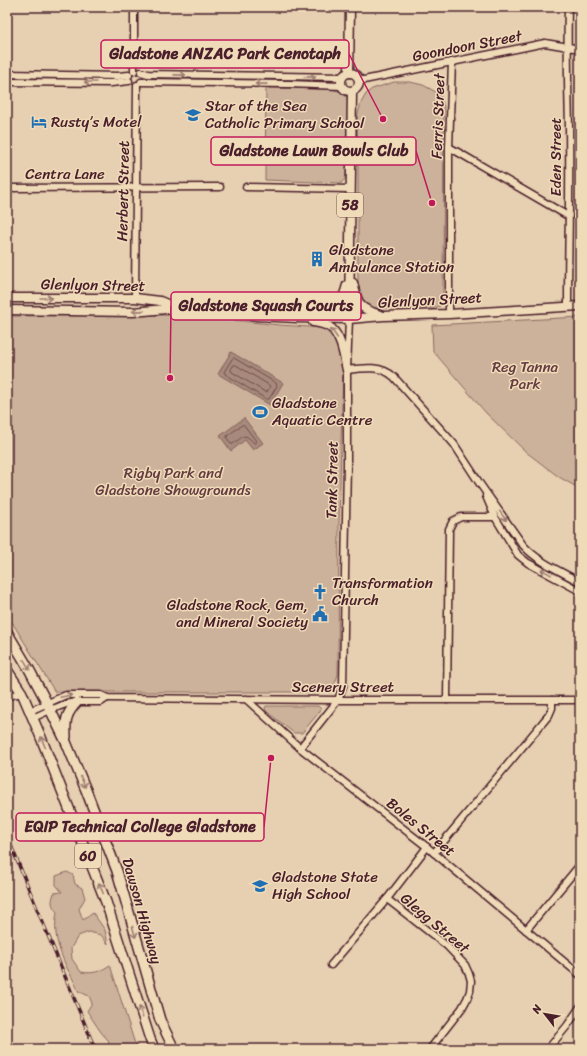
<svg xmlns="http://www.w3.org/2000/svg" width="587" height="1056" font-family="Sriracha,sans-serif">
  <rect width="100%" height="100%" fill="#e6d0b1"/>
  <filter id="ink" filterUnits="userSpaceOnUse"><feTurbulence type="fractalNoise" baseFrequency=".025" numOctaves="2"/><feDisplacementMap in="SourceGraphic" scale="8" xChannelSelector="R" yChannelSelector="G"/><feConvolveMatrix kernelMatrix="1 2 1 2 8 2 1 2 1" color-interpolation-filters="sRGB"/></filter>
  <g filter="url(#ink)">
    <g fill="#ccb29a" stroke="#8b6862">
      <path d="M394 82H410L423 85 436 92 441 97 444 107 443 294 440 306 434 308H372L366 304 358 289V169L357 117 361 103 366 94 372 89Z"/>
      <path d="M266 88 328 89 335 90 341 92 345 95 347 98 349 104 346 175C345 179 344 181 341 183L265 180Z"/>
      <path d="M182 315 280 325 324 328 332 334 340 344 343 365 339 525 338 674C335 686 332 690 319 692H55L7 614V316Z"/>
      <path d="M580 317V489L559 477 526 452 486 413 433 351 432 325Z"/>
      <path d="M266 706H318L321 709 320 711 302 733H294L266 711 265 708Z"/>
      <path d="M67 872 73 875 75 884 82 888 85 898 79 909 83 920 93 913 105 930 108 944 101 935 89 932 78 936 71 948 72 959 81 972C94 974 99 972 110 965L134 1041 139 1049H107L109 1041C100 1033 94 1021 87 1011L92 1003 89 996 78 991C75 982 71 976 67 968 58 948 53 934 57 912 51 905 51 902 54 893L62 892 56 885V876Z"/>
    </g>
    <g fill="#a88a7b" stroke="#825f5b">
      <path d="M231 352 283 383 270 405 218 374Z"/>
      <path d="M244 418 263 443 253 450 245 440 231 451 220 436Z"/>
    </g>
    <g fill="none" stroke-linecap="round" stroke-linejoin="round">
      <g stroke="#704a4b" stroke-width="1">
        <path d="M234 358 276 383 277 386 269 399H266L225 374 224 372 232 359Z"/>
        <path d="M234 365H236L269 385 270 387 267 392H265L232 372 231 370Z"/>
        <path d="M244 425 256 441V443H254C244 432 244 436 233 444H231L227 438V436L242 425Z"/>
      </g>
      <g stroke="#4a1f2b" stroke-width="9">
        <g id="minor">
          <path d="M134 71V7"/>
          <path d="M141 72 148 74 343 77"/>
          <path d="M7 74 118 76 129 75"/>
          <path d="M359 81 545 43 580 49"/>
          <path d="M7 82 111 83 129 81"/>
          <path d="M141 82 289 84 342 86"/>
          <path d="M449 147 568 216"/>
          <path d="M246 187 350 189"/>
          <path d="M7 188 220 187"/>
          <path d="M135 298 137 85"/>
          <path d="M568 307C568 247 570 187 569 126 568 87 567 47 568 7"/>
          <path d="M449 314V147L452 62"/>
          <path d="M257 316 262 301"/>
          <path d="M347 370C363 368 381 365 394 377L454 444 480 484 523 545C538 562 560 571 580 582"/>
          <path d="M486 496 495 517 518 555 528 563 580 591"/>
          <path d="M7 696 22 693"/>
          <path d="M246 699 300 748 427 847 580 975"/>
          <path d="M447 700 449 529 453 521 461 517H495"/>
          <path d="M30 711 66 695H101L107 698 338 700H580"/>
          <path d="M33 718 50 710 66 704 77 702H101L107 698"/>
          <path d="M300 748 338 700 343 686 347 463V370L349 319"/>
          <path d="M434 853 549 715 552 708V700"/>
          <path d="M387 899 447 946 465 965 469 974 471 981 470 991 467 999 462 1008 430 1049"/>
          <path d="M526 930 580 865"/>
          <path d="M331 965 387 899 427 847"/>
          <path d="M548 1049 567 1026 580 1007"/>
        </g>
      </g>
      <g stroke="#4a1f2b" stroke-width="11">
        <g id="major">
          <path d="M349 73 350 7"/>
          <circle cx="350" cy="82" r="9"/>
          <path d="M353 283C359 306 357 307 380 315"/>
          <path d="M7 298H135L160 301 174 307"/>
          <path d="M7 310 133 312 177 308 222 311 257 316 297 318 349 319 383 316 449 314 580 306"/>
          <path d="M317 315C337 311 342 304 347 285"/>
          <path d="M349 319 352 91"/>
          <path d="M313 322C319 323 326 324 331 328 342 338 344 357 347 370"/>
        </g>
      </g>
      <g stroke="#4a1f2b" stroke-width="12">
        <g id="highway">
          <path d="M7 632 29 669 47 703 66 742 86 790 117 871 160 1020 174 1049"/>
          <path d="M7 670 22 693 40 735 106 902 150 1039 154 1049"/>
          <path d="M66 737C65 720 66 714 77 702"/>
        </g>
      </g>
      <use href="#minor" stroke="#f0dbb9" stroke-width="6"/>
      <use href="#major" stroke="#f0dbb9" stroke-width="8"/>
      <use href="#highway" stroke="#f0dbb9" stroke-width="9"/>
      <g stroke="#4a1f2b" stroke-width="3.5">
        <path id="rail" d="M7 836 95 1049"/>
      </g>
      <use href="#rail" stroke="#f0dbb9" stroke-width="2" stroke-dasharray="6" stroke-linecap="butt"/>
    </g>
    <defs><path id="oneway-shaft" d="M-6 0H5M1.5-3L5.5 0L1.5 3" fill="none" stroke-width="1.6" stroke-linecap="round" stroke-linejoin="round"/></defs>
    <g stroke="#9d7d72">
      <use href="#oneway-shaft" transform="translate(180 75) rotate(1)"/>
      <use href="#oneway-shaft" transform="translate(310 77) rotate(1)"/>
      <use href="#oneway-shaft" transform="translate(90 82) rotate(-180)"/>
      <use href="#oneway-shaft" transform="translate(261 84) rotate(-179)"/>
      <use href="#oneway-shaft" transform="translate(46 298)"/>
      <use href="#oneway-shaft" transform="translate(138 311) rotate(176)"/>
      <use href="#oneway-shaft" transform="translate(334 333) rotate(-124)"/>
      <use href="#oneway-shaft" transform="translate(503 516) rotate(55)"/>
      <use href="#oneway-shaft" transform="translate(546 572) rotate(-151)"/>
      <use href="#oneway-shaft" transform="translate(27 665) rotate(60)"/>
      <use href="#oneway-shaft" transform="translate(66 696) rotate(-12)"/>
      <use href="#oneway-shaft" transform="translate(43 742) rotate(-112)"/>
      <use href="#oneway-shaft" transform="translate(83 782) rotate(67)"/>
      <use href="#oneway-shaft" transform="translate(101 888) rotate(-112)"/>
      <use href="#oneway-shaft" transform="translate(134 932) rotate(74)"/>
      <use href="#oneway-shaft" transform="translate(141 1012) rotate(-107)"/>
    </g>
  </g>
  <defs>
    <g id="school-bare" transform="scale(1.2)"><path d="M0-5L7-2L0 1L-7-2ZM-4 1L0 2.5L4 1V4Q0 6-4 4Z" fill="#1f6fb2" stroke="#f0dbb9" stroke-width="2.5" paint-order="stroke"/></g>
    <g id="hotel-bare" transform="scale(1.2)"><path d="M-6-4.5h1.5V1H6V5H4.5V3h-9V5H-6ZM-4 0a1.8 1.8 0 1 1 3.6 0ZM.5 0V-2.5h3Q6-2.5 6 0Z" fill="#1f6fb2" stroke="#f0dbb9" stroke-width="2.5" paint-order="stroke"/></g>
    <g id="building-bare" transform="scale(1.2)"><path d="M-4-6H4V6H1V3H-1V6H-4ZM-2.5-4.3h1.7v1.8h-1.7ZM.8-4.3h1.7v1.8H.8ZM-2.5-1h1.7V.8h-1.7ZM.8-1h1.7V.8H.8Z" fill="#1f6fb2" stroke="#f0dbb9" stroke-width="2.5" paint-order="stroke"/></g>
    <g id="stadium-bare" transform="scale(1.2)"><path d="M0-5a6.5 5 0 1 0 0 10a6.5 5 0 1 0 0-10ZM-3.5-1.8h7v3.6h-7Z" fill="#1f6fb2" stroke="#f0dbb9" stroke-width="2.5" paint-order="stroke"/></g>
    <g id="church-bare" transform="scale(1.2)"><path d="M-1.2-6h2.4v3.5h3.3v2.4h-3.3V6h-2.4V-.1h-3.3v-2.4h3.3Z" fill="#1f6fb2" stroke="#f0dbb9" stroke-width="2.5" paint-order="stroke"/></g>
    <g id="civic-bare" transform="scale(1.2)"><path d="M-.6-6.5H3V-4.5H.6V-3L4-1V1h2V6H-6V1h2V-1L-.6-3ZM-1.2 2.5V6h2.4V2.5Z" fill="#1f6fb2" stroke="#f0dbb9" stroke-width="2.5" paint-order="stroke"/></g>
  </defs>
  <g fill-rule="evenodd">
    <use href="#school-bare" x="193" y="115"/>
    <use href="#hotel-bare" x="39" y="122"/>
    <use href="#building-bare" x="317" y="259"/>
    <use href="#stadium-bare" x="260" y="412"/>
    <use href="#church-bare" x="320" y="592"/>
    <use href="#civic-bare" x="320" y="614"/>
    <use href="#school-bare" x="260" y="886"/>
  </g>
  <g text-anchor="middle" stroke-width="3" stroke-linejoin="round" paint-order="stroke">
    <g fill="#f0dbb9" stroke="#7c5756" stroke-width="1">
      <rect x="337" y="193" width="26" height="24" rx="3"/>
      <rect x="75" y="844" width="26" height="24" rx="3"/>
    </g>
    <g font-size="14" font-weight="bold" fill="#4a1f2b">
      <text x="350" y="210">58</text>
      <text x="88" y="861">60</text>
    </g>
    <g font-size="15" fill="#4a1f2b" stroke="#f0dbb9">
      <text transform="translate(467 46) rotate(-11)" y="5">Goondoon Street</text>
      <text transform="translate(438 116) rotate(-88)" y="5">Ferris Street</text>
      <text transform="translate(556 157) rotate(-90)" y="5">Eden Street</text>
      <text x="65" y="179">Centra Lane</text>
      <text transform="translate(123 191) rotate(-89)" y="5">Herbert Street</text>
      <text transform="translate(93 285) rotate(1)" y="5">Glenlyon Street</text>
      <text transform="translate(430 300) rotate(-3)" y="5">Glenlyon Street</text>
      <text transform="translate(332 480) rotate(-89)" y="5">Tank Street</text>
      <text x="343" y="692">Scenery Street</text>
      <text transform="translate(421 827) rotate(39)" y="5">Boles Street</text>
      <text transform="translate(142 911) rotate(74)" y="5">Dawson Highway</text>
      <text transform="translate(435 923) rotate(40)" y="5">Glegg Street</text>
    </g>
    <g font-size="15" fill="#4a1f2b" stroke="#f0dbb9" text-anchor="start">
      <text x="205" y="111">Star of the Sea<tspan x="205" dy="17">Catholic Primary School</tspan></text>
      <text x="51" y="127">Rusty’s Motel</text>
      <text x="329" y="255">Gladstone<tspan x="329" dy="17">Ambulance Station</tspan></text>
      <text x="272" y="408">Gladstone<tspan x="272" dy="17">Aquatic Centre</tspan></text>
      <text x="332" y="588">Transformation<tspan x="332" dy="17">Church</tspan></text>
      <text x="308" y="610" text-anchor="end">Gladstone Rock, Gem,<tspan x="308" dy="17">and Mineral Society</tspan></text>
      <text x="272" y="882">Gladstone State<tspan x="272" dy="17">High School</tspan></text>
    </g>
    <g font-size="15" fill="#643c41" stroke="#f0dbb9">
      <text x="525" y="372">Reg Tanna<tspan x="525" dy="17">Park</tspan></text>
      <text x="173" y="478">Rigby Park and<tspan x="173" dy="17">Gladstone Showgrounds</tspan></text>
    </g>
  </g>
  <path fill="none" stroke="#c2185b" stroke-width="1.5" d="M383 119L349 54M432 203L416 151M170 378L171 306M271 758L264 827"/>
  <g fill="#c2185b" stroke="#f0dbb9" stroke-width="1.5">
    <circle cx="383" cy="119" r="4"/>
    <circle cx="432" cy="203" r="4"/>
    <circle cx="170" cy="378" r="4"/>
    <circle cx="271" cy="758" r="4"/>
  </g>
  <g fill="#f0dbb9" stroke="#c2185b" stroke-width="1.5">
    <rect x="101" y="40" width="248" height="28" rx="4"/>
    <rect x="211" y="137" width="205" height="28" rx="4"/>
    <rect x="171" y="292" width="190" height="28" rx="4"/>
    <rect x="16" y="813" width="248" height="28" rx="4"/>
  </g>
  <g font-size="16" text-anchor="middle" font-weight="bold" fill="#4a1f2b">
    <text x="225" y="59">Gladstone ANZAC Park Cenotaph</text>
    <text x="314" y="156">Gladstone Lawn Bowls Club</text>
    <text x="266" y="311">Gladstone Squash Courts</text>
    <text x="140" y="832">EQIP Technical College Gladstone</text>
  </g>
  <rect width="587" height="1056" fill="none" stroke="#f0dbb9" stroke-width="24"/>
  <rect x="12" y="12" width="563" height="1032" fill="none" stroke="#4a1f2b" stroke-width="1.5" filter="url(#ink)"/>
  <g transform="translate(545 1014) rotate(301)" stroke="#f0dbb9" stroke-width="3" paint-order="stroke">
  <path d="M0-3L7 15L0 10L-7 15Z" fill="#4a1f2b"/>
  <text y="-6" font-size="11" font-weight="bold" text-anchor="middle" fill="#4a1f2b">N</text>
  </g>
</svg>
